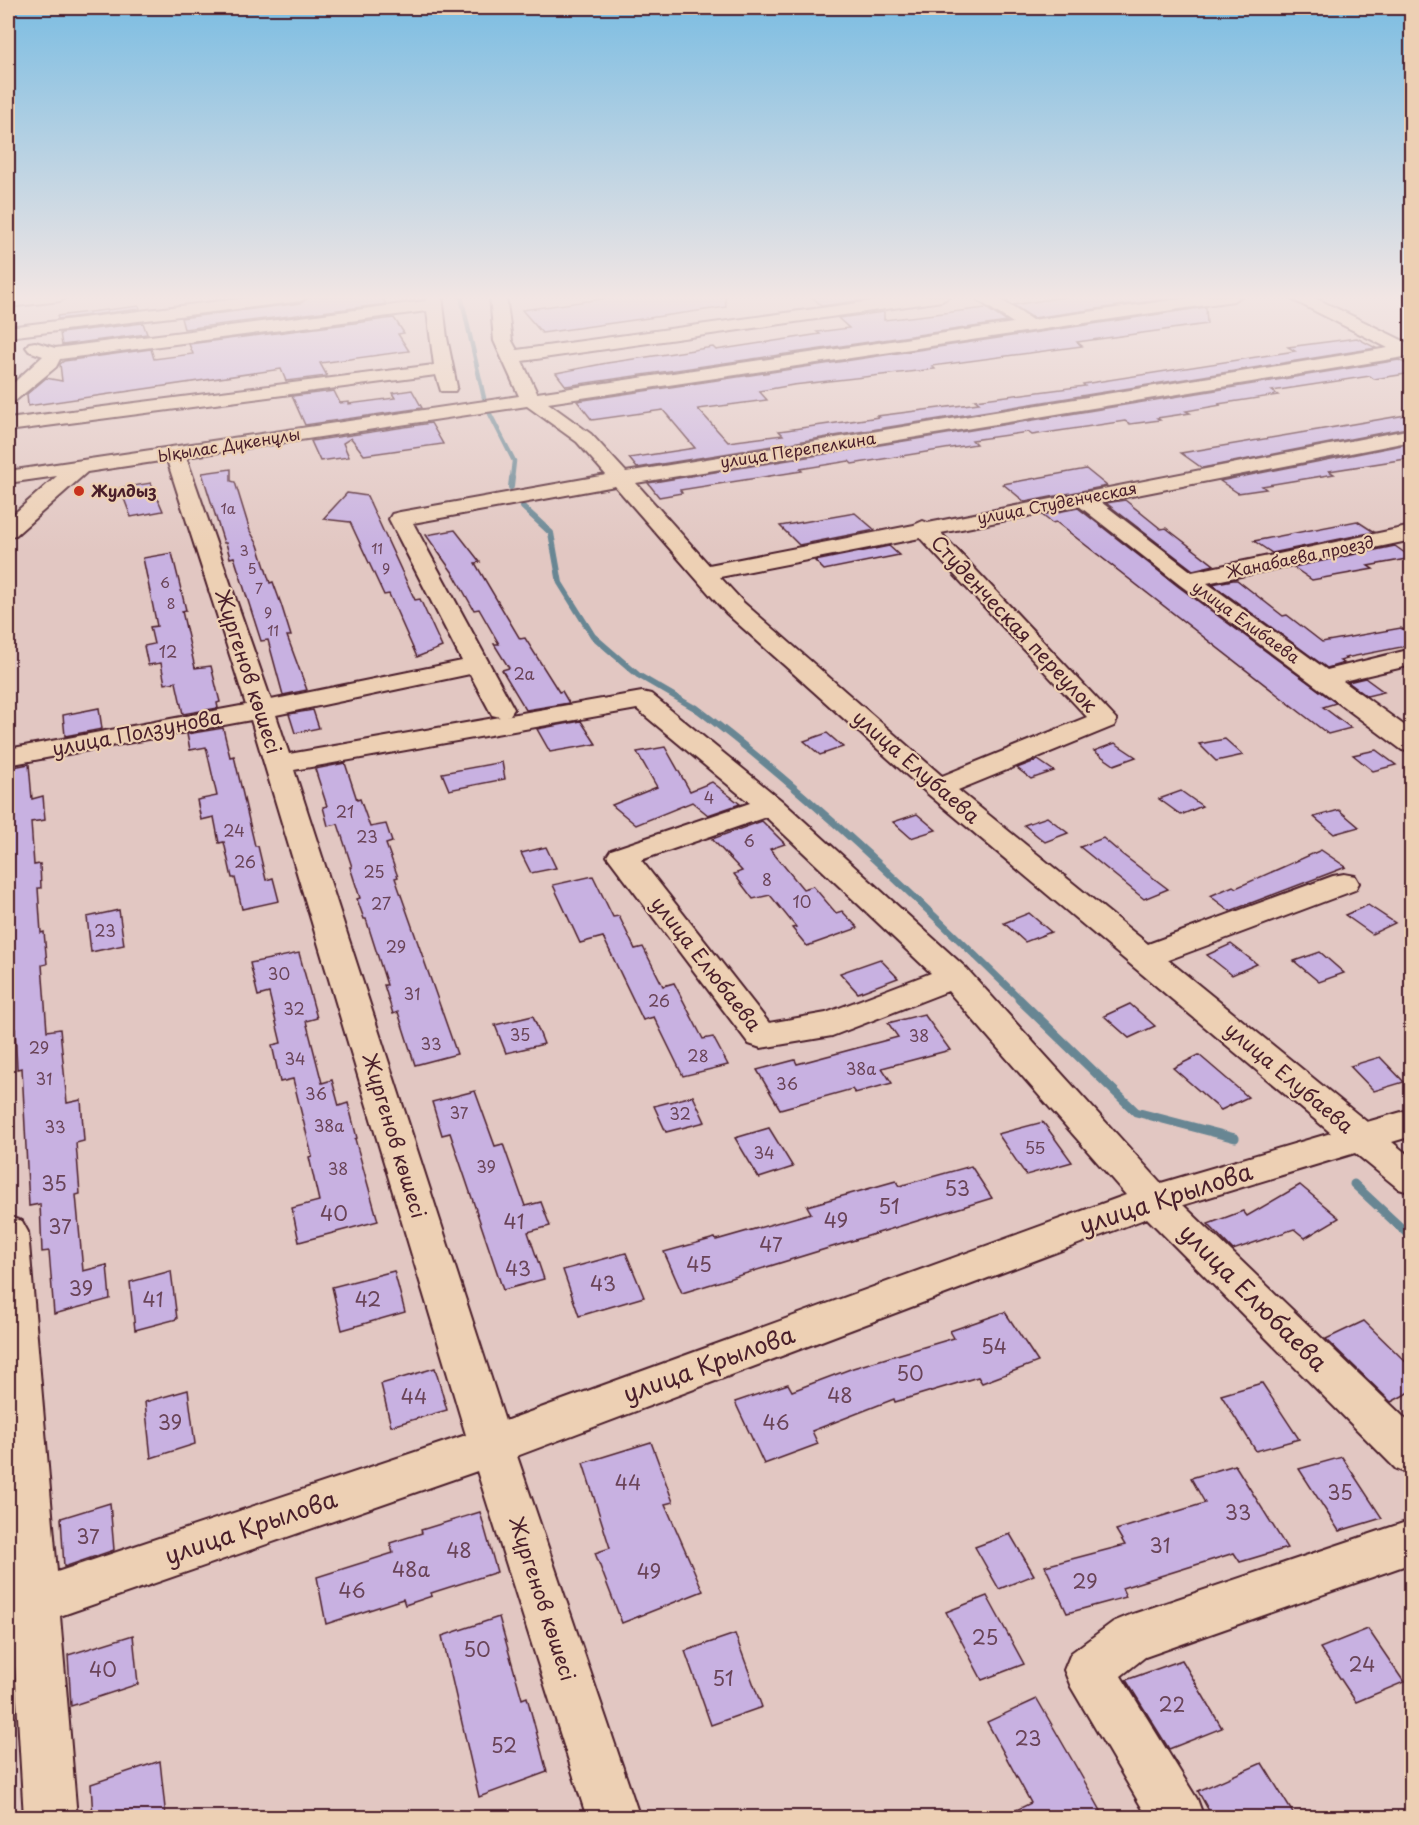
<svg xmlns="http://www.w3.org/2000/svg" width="1419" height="1825" font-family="'Playpen Sans',sans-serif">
  <rect width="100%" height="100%" fill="#e2c7c2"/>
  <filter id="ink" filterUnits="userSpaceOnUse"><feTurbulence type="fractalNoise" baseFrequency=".0167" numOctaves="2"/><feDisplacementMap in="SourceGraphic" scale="12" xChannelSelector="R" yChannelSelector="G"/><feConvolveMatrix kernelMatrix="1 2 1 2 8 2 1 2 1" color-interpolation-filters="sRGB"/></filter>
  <g filter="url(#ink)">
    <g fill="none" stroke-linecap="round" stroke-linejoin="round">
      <g stroke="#678693" stroke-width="4.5">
        <path d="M461 296 484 398"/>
        <path d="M490 414 514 461 512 479"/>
      </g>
      <g stroke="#678693" stroke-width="6">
        <path d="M511 487 512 478"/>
        <path d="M523 507 551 533 560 583 593 636 638 675 698 710"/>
      </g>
      <path stroke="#678693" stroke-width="7" d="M696 708C812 796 917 899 1021 1000"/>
      <g stroke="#678693" stroke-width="9">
        <path d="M1019 999 1136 1112 1235 1138"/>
        <path d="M1354 1184 1412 1238"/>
      </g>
    </g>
    <g fill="#c8b1e1" stroke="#4a1f2b" stroke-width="1.5">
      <path d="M311 296H381L386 304 184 329 181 318 301 303Z"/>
      <path d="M623 296H725L726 307 542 333 522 310Z"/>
      <path d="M811 296H882L883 297 822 306Z"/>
      <path d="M1070 296H1187L1033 318 1013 305Z"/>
      <path d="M139 306 140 309 58 319 57 316Z"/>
      <path d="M1206 307 1207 324 1077 342 1082 346 932 366 935 369 793 385 759 391 767 400 698 409 728 442 783 435 779 431 879 417 877 416 979 403 975 400 1085 386 1083 384 1295 351 1288 347 1357 338 1376 348 637 468 629 458 695 448 663 410 592 420 577 401Z"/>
      <path d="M986 308 1007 322 566 386 556 373 607 363 713 347 716 350 820 334 817 332 849 328 838 318 884 312V320Z"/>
      <path d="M394 318 404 333 398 334 409 351 320 363 327 376 286 381 281 369 28 406 27 394 46 378 62 381 60 364 64 361 151 349 154 359 193 354 189 344Z"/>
      <path d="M143 323 147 334 62 345 60 333Z"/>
      <path d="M1399 360 1412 367V373L1374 379 1370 376 1272 391 1278 395 1218 404 1221 405 1186 411 1190 413 1157 418 1160 420 1130 424 1125 421 1032 435 1028 432 972 440 976 444 852 464 849 461 800 469 802 471 680 490 682 493 659 497 648 483Z"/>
      <path d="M412 390 422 408 305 425 292 396 334 391 340 403 349 402V404L395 398 392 393Z"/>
      <path d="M1412 414V427L1202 468 1181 453Z"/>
      <path d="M431 423 443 444 364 455 351 438 343 443 349 457 320 461 311 441Z"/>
      <path d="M1412 443V458L1329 471 1334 474 1262 486 1266 489 1238 493 1220 481Z"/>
      <path d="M231 469V481L235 482 250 531 258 545 270 583 273 582 281 604 291 636H287L307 690 283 695 268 640 261 641 234 557 230 558 226 543H224L202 473Z"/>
      <path d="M1086 469 1107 486 1025 502 1003 484Z"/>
      <path d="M151 483 163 511 131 517 120 488Z"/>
      <path d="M347 493 367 496 415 600 420 599 442 647 417 657 389 594 384 595 350 522 323 519Z"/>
      <path d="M1125 500 1161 529 1166 528 1214 565 1193 570 1106 503Z"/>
      <path d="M1078 508 1179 587 1336 703 1323 707 1351 728 1328 734 1056 522 1052 523 1042 515Z"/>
      <path d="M855 513 875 530 799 545 780 526Z"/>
      <path d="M1357 521 1374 532 1272 553 1254 541Z"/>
      <path d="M455 530 480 562 475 563 520 639 525 638 559 692 562 691 569 703 526 710 502 670 509 668 494 644H499L479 609 474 610 453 573 426 535Z"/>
      <path d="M889 546 899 555 824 570 815 561Z"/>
      <path d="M1395 546 1412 558 1368 566 1373 569 1312 580 1293 567Z"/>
      <path d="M172 553 186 610 182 611 195 668 211 666 220 702 217 703 218 708 183 714 176 682 165 684 161 663 148 665 144 646 154 644 150 627 157 626 143 558Z"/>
      <path d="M1233 580H1237L1283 616 1287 615 1322 642 1401 628 1412 635V645L1345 658 1347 659 1340 661 1344 663 1327 668 1212 584Z"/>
      <path d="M1365 678 1384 692 1367 696 1348 682Z"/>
      <path d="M99 708 102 729 65 736 63 715Z"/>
      <path d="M313 710 319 728 295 733 289 714Z"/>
      <path d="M581 721 596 744 550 752 537 729Z"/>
      <path d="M223 728 230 757 234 756 255 846H258L266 880 273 878 279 901 242 909 235 878H232L224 842 219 843 214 817 201 820 197 800 217 796 206 747 190 750 187 734Z"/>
      <path d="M827 733 843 747 820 755 804 741Z"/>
      <path d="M1225 739 1243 755 1216 761 1199 744Z"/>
      <path d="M1115 743 1136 757 1114 765 1094 751Z"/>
      <path d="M665 747 690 791 712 782 740 804 708 815 692 802 636 825 612 805 657 787 637 752Z"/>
      <path d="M1376 750 1396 765 1373 771 1353 755Z"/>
      <path d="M1038 760 1054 771 1031 779 1017 768Z"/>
      <path d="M502 762 505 779 449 790 442 773Z"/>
      <path d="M345 763 357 800 360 799 370 827 386 824 392 842 386 844 398 877 395 878 457 1054 415 1065 398 1012 393 1014 384 985H387L366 919H364L357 899 360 898 350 867H352L338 824 328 826 323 807 327 806 315 769Z"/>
      <path d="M29 764 32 799 43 796 45 820 31 822 34 865 40 864 41 888H38L41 933 44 932 47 964 42 965 47 1031 60 1029 67 1103 81 1100 84 1141 76 1143 80 1194 76 1195 83 1271 107 1265 110 1299 54 1314 49 1251 42 1252 40 1204 29 1206 22 1068 17 1069 15 1029 12 1030 8 972V768Z"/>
      <path d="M1181 791 1202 806 1181 815 1159 799Z"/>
      <path d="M1339 810 1359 827 1334 834 1314 817Z"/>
      <path d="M917 814 936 830 911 838 893 822Z"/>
      <path d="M1047 817 1068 833 1045 842 1024 825Z"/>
      <path d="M762 821 785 844 770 849 803 889 813 886 836 913 842 911 858 928 807 946 792 928 796 927 770 895 753 899 734 874 742 871 712 839Z"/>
      <path d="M1103 838 1123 855 1168 889 1144 899 1080 847Z"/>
      <path d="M546 847 556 868 531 873 521 853Z"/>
      <path d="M1321 850 1346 867 1230 911 1210 896 1233 886 1236 888Z"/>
      <path d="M593 876 613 917 619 916 635 949 643 947 663 986 674 983 703 1039 713 1037 728 1065 683 1076 654 1017 643 1020 603 937 580 943 553 885Z"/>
      <path d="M1368 905 1395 923 1372 934 1345 915Z"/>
      <path d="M119 910 124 945 91 952 87 917Z"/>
      <path d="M1029 913 1051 932 1025 942 1004 923Z"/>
      <path d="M1231 944 1257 964 1232 975 1207 955Z"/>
      <path d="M1320 952 1344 973 1319 982 1294 961Z"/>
      <path d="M299 953 317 1018 306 1021 322 1083 332 1080 339 1106 348 1103 357 1138 355 1139 378 1221 299 1242 292 1208 319 1201 309 1157 312 1156 293 1079 280 1082 272 1045 281 1043 269 993 258 996 250 963Z"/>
      <path d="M880 959 898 978 858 993 840 973Z"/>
      <path d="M1130 1004 1155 1026 1129 1038 1104 1016Z"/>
      <path d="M924 1014 950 1050 882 1068 892 1083 855 1093 852 1089 780 1109 757 1070 795 1060 797 1064 898 1037 888 1023Z"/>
      <path d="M533 1016 544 1044 506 1053 495 1025Z"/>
      <path d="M1199 1055 1248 1097 1221 1110 1173 1068Z"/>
      <path d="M1380 1057 1404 1082 1374 1091 1350 1066Z"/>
      <path d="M475 1091 495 1146 503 1144 525 1206 541 1202 550 1226 528 1232 544 1279 503 1290 450 1133 442 1135 432 1102Z"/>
      <path d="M693 1096 705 1122 666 1132 654 1106Z"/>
      <path d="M1043 1122 1072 1162 1026 1175 998 1134Z"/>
      <path d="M769 1128 793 1167 759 1178 735 1138Z"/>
      <path d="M971 1166 992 1198 682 1293 664 1252 715 1238 716 1240 811 1213 807 1206 896 1181 899 1186Z"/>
      <path d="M1300 1185 1339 1218 1305 1238 1294 1229 1233 1250 1208 1224 1243 1211 1247 1216Z"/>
      <path d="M626 1253 644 1297 579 1316 563 1270Z"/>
      <path d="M171 1271 177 1319 135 1330 130 1282Z"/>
      <path d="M394 1271 405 1312 342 1330 332 1287Z"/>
      <path d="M1005 1312 1038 1362 982 1383 978 1377 895 1402 894 1399 812 1431 818 1444 764 1464 735 1402 788 1384 792 1391 853 1368 954 1338 950 1331Z"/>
      <path d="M1364 1321 1412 1368V1391L1391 1402 1326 1339Z"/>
      <path d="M435 1368 447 1410 391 1426 381 1384Z"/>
      <path d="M1262 1383 1299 1439 1256 1451 1221 1395Z"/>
      <path d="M188 1390 195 1444 151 1458 145 1402Z"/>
      <path d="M651 1442 673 1502 665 1504 703 1591 622 1623 595 1553 610 1548 583 1463Z"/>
      <path d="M1342 1457 1382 1518 1339 1531 1299 1469Z"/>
      <path d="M1235 1465 1287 1548 1240 1562 1234 1553 1122 1588 1126 1597 1067 1613 1045 1566 1125 1545 1116 1530 1205 1503 1191 1478Z"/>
      <path d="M110 1503 114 1550 64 1567 61 1518Z"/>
      <path d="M480 1512 497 1572 431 1593 432 1596 405 1605 403 1599 326 1624 317 1577 393 1553 390 1543 422 1533 421 1530Z"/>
      <path d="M1010 1534 1034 1575 999 1589 975 1547Z"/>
      <path d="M987 1596 1024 1664 982 1680 946 1612Z"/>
      <path d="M499 1617 522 1699 527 1697 547 1772 479 1797 442 1636Z"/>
      <path d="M1368 1629 1404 1682 1356 1702 1320 1648Z"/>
      <path d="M735 1634 762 1707 711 1725 685 1651Z"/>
      <path d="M133 1635 138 1684 71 1706 68 1655Z"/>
      <path d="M1182 1660 1222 1728 1169 1749 1126 1680Z"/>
      <path d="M1037 1699 1086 1784 1105 1818H1000L1031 1803 987 1722Z"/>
      <path d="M160 1761 166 1818H93L91 1784Z"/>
      <path d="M1262 1763 1296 1818H1213L1198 1791Z"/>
    </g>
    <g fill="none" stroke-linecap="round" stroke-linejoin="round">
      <g stroke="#4a1f2b" stroke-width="4">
        <g id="minor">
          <path d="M19 296H68L60 301 8 307V297Z"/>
          <path d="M262 296H309L301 301 8 337V327Z"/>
          <path d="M426 296H442L447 338 457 387 455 391H441L436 375 8 431V419L434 365 427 311 60 359 56 367 15 401 8 403V388L43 356 29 351 26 347 29 343 35 342 55 348 426 301Z"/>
          <path d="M490 296H506L512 341 517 350 908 296H950L942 301 522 361 537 393 1013 323 978 300 976 296H995L1032 320 1201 296H1241L1233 301 548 403 591 434 626 472 1388 348 1293 300 1291 296H1311L1412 345 1411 358 1404 357 636 483 709 565 914 525 923 521 928 523 1412 429V441L1101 502 1192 572 1412 526V540L1207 583 1327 670 1412 649V665L1343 681 1412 731V752L1402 750 1180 585 1079 506 941 533 1117 720 1114 726 958 790 1148 944 1333 876 1344 874 1355 876 1359 883 1355 890 1168 960 1367 1122 1412 1109V1136L1392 1142 1412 1158V1193L1399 1189 1355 1153 1183 1205 1412 1425V1475L1396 1469 1147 1218 517 1456 640 1818H587L477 1471 60 1616 77 1818H24L13 1632 8 1634V1588L10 1587 8 1542V1217L22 1221 28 1232 57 1572 466 1435 251 720 8 765V749L246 705 167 460 87 472 16 535 8 537V519L57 476 8 483V471L519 396 494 341ZM527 406 577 442 606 475 400 512 392 514 389 519 462 661 271 700 186 457ZM615 486 726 613 928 794 1331 1133 1161 1183 966 968 781 800 651 694 642 692 505 716 510 715 514 709 413 523ZM920 538 1087 717 942 776 744 603 720 577ZM470 674 492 715 500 717 289 754 276 715ZM637 709 750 803 611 850 607 856 749 1044 761 1048 832 1036 948 991 1126 1195 505 1421 294 770ZM766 817 931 973 826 1013 769 1023 641 860Z"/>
          <path d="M1412 1520V1563L1145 1657 1121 1676 1197 1799 1204 1818H1148L1071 1687 1064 1670 1071 1653 1113 1622 1130 1615Z"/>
        </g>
      </g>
      <use href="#minor" fill="#edd0b4" fill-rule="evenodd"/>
    </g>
  </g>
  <linearGradient id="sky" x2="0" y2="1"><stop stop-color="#7cbde2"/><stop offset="0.54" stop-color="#f2e6e4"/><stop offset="1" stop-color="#f2e6e4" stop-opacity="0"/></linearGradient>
  <rect width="1419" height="551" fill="url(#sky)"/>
  <circle fill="#c8321e" stroke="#edd0b4" stroke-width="2" cx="79" cy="491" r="6"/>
  <g text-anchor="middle" stroke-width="4.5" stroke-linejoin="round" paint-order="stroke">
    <g font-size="14" fill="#6a4458">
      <text x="228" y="514">1а</text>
      <text x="377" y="554">11</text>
      <text x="244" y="556">3</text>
      <text x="252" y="574">5</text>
      <text x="386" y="574">9</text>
      <text x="165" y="588">6</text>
      <text x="259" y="594">7</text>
      <text x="171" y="609">8</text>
      <text x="268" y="618">9</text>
      <text x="273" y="636">11</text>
    </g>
    <g font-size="16" fill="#4a1f2b" stroke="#edd0b4">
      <text transform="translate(229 445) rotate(-9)" y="6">Ықылас Дүкенұлы</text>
      <text transform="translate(798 450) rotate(-9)" y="6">улица Перепелкина</text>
      <text transform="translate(1057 503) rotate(-11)" y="6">улица Студенческая</text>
      <text transform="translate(1300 557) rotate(-12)" y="6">Жанабаева проезд</text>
      <text transform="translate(1246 622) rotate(36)" y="6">улица Елибаева</text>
    </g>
    <g font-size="16" font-weight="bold" fill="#4a1f2b" stroke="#edd0b4" text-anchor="start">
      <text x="91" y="497">Жулдыз</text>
    </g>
    <g font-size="16" fill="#6a4458">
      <text x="168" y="658">12</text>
      <text x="524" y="680">2а</text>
      <text x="709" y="804">4</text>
      <text x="345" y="818">21</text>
      <text x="234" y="837">24</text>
      <text x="367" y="843">23</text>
      <text x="749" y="847">6</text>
      <text x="245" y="868">26</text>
      <text x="374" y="878">25</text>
      <text x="767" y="886">8</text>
      <text x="802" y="908">10</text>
      <text x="381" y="910">27</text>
      <text x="105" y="937">23</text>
      <text x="396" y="953">29</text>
      <text x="279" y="980">30</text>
      <text x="412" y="1000">31</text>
      <text x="659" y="1007">26</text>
      <text x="294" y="1015">32</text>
      <text x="520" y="1041">35</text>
      <text x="919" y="1042">38</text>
      <text x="431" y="1050">33</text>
      <text x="39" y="1054">29</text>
      <text x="698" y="1062">28</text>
      <text x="295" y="1065">34</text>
      <text x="861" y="1075">38а</text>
      <text x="44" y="1085">31</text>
      <text x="787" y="1090">36</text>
      <text x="316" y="1100">36</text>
      <text x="459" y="1119">37</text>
      <text x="680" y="1120">32</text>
      <text x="329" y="1132">38а</text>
      <text x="55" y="1133">33</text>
      <text x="1035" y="1154">55</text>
      <text x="764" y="1159">34</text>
      <text x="486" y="1173">39</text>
      <text x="338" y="1175">38</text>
    </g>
    <g font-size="20" fill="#4a1f2b" stroke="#edd0b4">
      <text transform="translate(1014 624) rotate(47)" y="7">Студенческая переулок</text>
      <text transform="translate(248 672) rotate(72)" y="7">Жүргенов көшесі</text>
      <text transform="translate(137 733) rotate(-11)" y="7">улица Ползунова</text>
      <text transform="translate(916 767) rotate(41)" y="7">улица Елубаева</text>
      <text transform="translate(706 964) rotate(52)" y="7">улица Елюбаева</text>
      <text transform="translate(1289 1078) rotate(40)" y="7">улица Елубаева</text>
      <text transform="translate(394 1136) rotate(73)" y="7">Жүргенов көшесі</text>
      <text transform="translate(542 1599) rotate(72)" y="7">Жүргенов көшесі</text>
    </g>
    <g font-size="20" fill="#6a4458">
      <text x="54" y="1191">35</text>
      <text x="957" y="1196">53</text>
      <text x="889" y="1214">51</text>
      <text x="334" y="1221">40</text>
      <text x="836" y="1228">49</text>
      <text x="514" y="1229">41</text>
      <text x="60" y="1234">37</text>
      <text x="771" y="1252">47</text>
      <text x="699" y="1272">45</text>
      <text x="518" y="1276">43</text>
      <text x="603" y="1291">43</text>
      <text x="81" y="1296">39</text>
      <text x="153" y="1307">41</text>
      <text x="368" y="1307">42</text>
      <text x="994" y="1354">54</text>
      <text x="910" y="1381">50</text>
      <text x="840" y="1403">48</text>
      <text x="414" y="1404">44</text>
      <text x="170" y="1430">39</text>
      <text x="776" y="1430">46</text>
      <text x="628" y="1490">44</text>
      <text x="1340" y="1500">35</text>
      <text x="1238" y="1520">33</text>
      <text x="88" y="1544">37</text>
      <text x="1160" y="1553">31</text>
      <text x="459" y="1558">48</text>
      <text x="411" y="1577">48а</text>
      <text x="649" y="1579">49</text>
      <text x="1085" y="1589">29</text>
      <text x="352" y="1598">46</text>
      <text x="985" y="1645">25</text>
      <text x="477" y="1657">50</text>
      <text x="1362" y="1672">24</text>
      <text x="103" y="1677">40</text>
      <text x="723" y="1686">51</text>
      <text x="1172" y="1712">22</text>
      <text x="1028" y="1746">23</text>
      <text x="504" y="1753">52</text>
    </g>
    <g font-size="24" fill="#4a1f2b" stroke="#edd0b4">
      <text transform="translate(1166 1199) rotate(-18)" y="8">улица Крылова</text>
      <text transform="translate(1253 1298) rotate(45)" y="8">улица Елюбаева</text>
      <text transform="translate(709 1365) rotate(-20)" y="8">улица Крылова</text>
      <text transform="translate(251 1528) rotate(-19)" y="8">улица Крылова</text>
    </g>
  </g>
  <rect width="1419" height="1825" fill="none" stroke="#edd0b4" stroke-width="30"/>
  <rect x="15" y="15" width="1389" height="1795" fill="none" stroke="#4a1f2b" stroke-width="2" filter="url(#ink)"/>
</svg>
